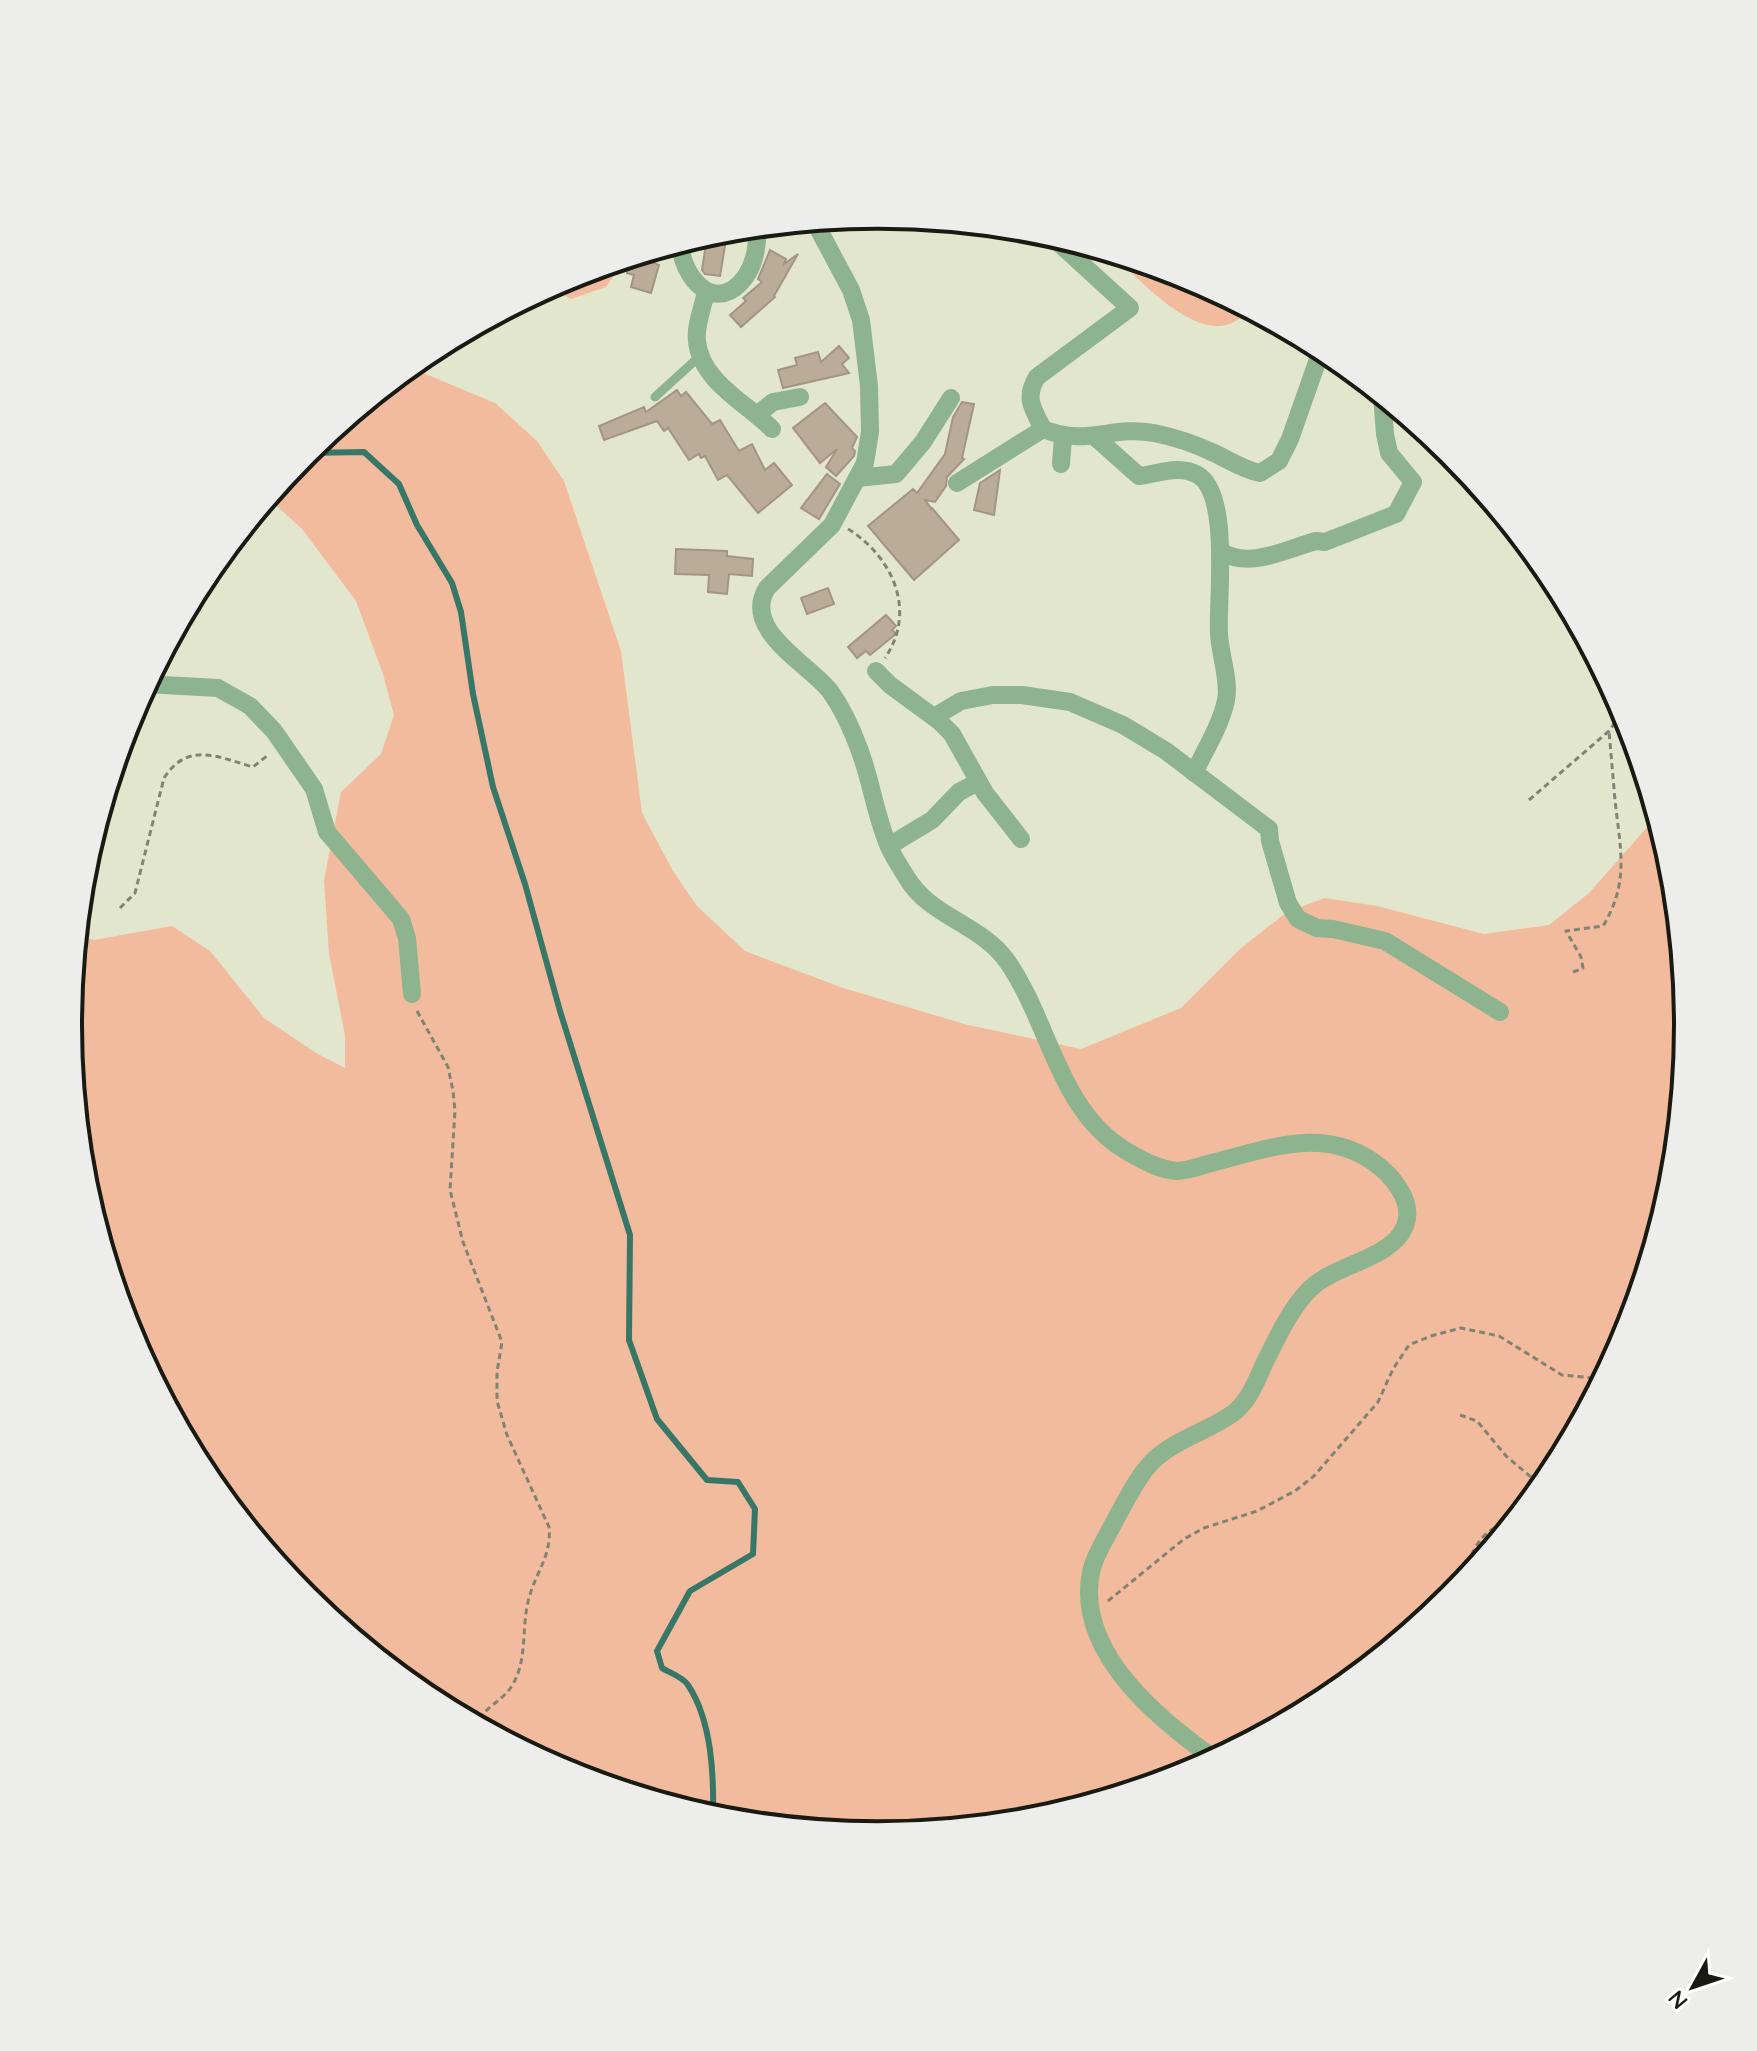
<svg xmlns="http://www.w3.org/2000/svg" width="1757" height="2051" font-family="Quicksand,sans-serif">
  <rect width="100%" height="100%" fill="#e2e6cc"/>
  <g fill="#f3bb9d">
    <path d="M1114 254 1189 277 1250 310C1244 314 1237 322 1229 324 1193 338 1136 278 1114 254Z"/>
    <path d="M615 263 617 271 606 287 571 299 549 287 569 277Z"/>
    <path d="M409 367 495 403 537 441 564 481 621 651 642 813 673 871 697 906 745 951 843 988 968 1025 1081 1049 1181 1008 1240 949 1287 912 1325 898 1377 906 1484 934 1549 925 1589 893 1658 815 1674 868 1689 1026 1673 1184 1627 1336 1552 1476 1451 1599 1328 1700 1188 1774 1036 1821 878 1836 720 1820 568 1774 428 1699 305 1598 204 1475 130 1335 83 1183 68 1025 77 935 94 940 172 926 210 951 264 1018 316 1053 345 1068V1035L329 954 324 880 341 792 381 754 394 715 383 674 356 601 302 529 268 498 306 452Z"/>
  </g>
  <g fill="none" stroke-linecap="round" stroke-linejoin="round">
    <path stroke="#377767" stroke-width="6" d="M305 453 364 452 399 484 417 525 452 583 461 612 473 694 493 787 525 884 560 1011 630 1235 629 1340 657 1419 707 1480 738 1482 755 1509 753 1554 690 1591 657 1651 662 1668C670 1673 683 1677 688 1685 712 1721 714 1776 713 1818"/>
  </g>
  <g fill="#baac96" stroke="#a39680" stroke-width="2">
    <path d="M707 237 726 240 720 276 705 274 702 270Z"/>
    <path d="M657 250 654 263 659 265 651 293 631 287 634 275 627 273 631 258Z"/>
    <path d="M770 250 786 259 784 264 798 254 774 296 775 297 741 327 730 315 746 301 743 298 762 282 758 279Z"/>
    <path d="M839 346 849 358 842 364 849 373 783 388 778 370 797 365 795 358 818 352 821 362Z"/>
    <path d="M677 390 681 396 686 392 712 424 720 420 739 451 752 444 765 470 774 463 792 485 758 513 727 475 718 480 705 456 701 458 699 454 689 460 668 428 664 431 657 421 604 440 599 426 644 407 646 412Z"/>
    <path d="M962 402 974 404 962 458 964 459 947 477 946 486 935 502 925 500 931 508 930 510 932 508 959 540 914 580 868 526 913 489 917 493 945 454 953 417Z"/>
    <path d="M825 403 857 437 852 448 855 451 854 456 836 476 826 467 837 449 820 463 793 428Z"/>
    <path d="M1000 470 994 515 974 510 980 483Z"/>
    <path d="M827 474 840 484 819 519 801 508Z"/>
    <path d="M676 549 727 551V556L753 559 752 576 729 574 727 594 708 592 709 575 675 574Z"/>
    <path d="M828 588 834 604 807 614 801 598Z"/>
    <path d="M886 615 896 626 892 630 896 634 870 655 866 651 857 658 848 647Z"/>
  </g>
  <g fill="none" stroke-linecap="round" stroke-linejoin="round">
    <g stroke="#818472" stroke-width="3" stroke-dasharray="6 4" stroke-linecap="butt">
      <path d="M848 529C893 557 917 611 885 658"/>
      <path d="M1529 800 1609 731 1624 710"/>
      <path d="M120 908 135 893 164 778C188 741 218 757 253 767L268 755"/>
      <path d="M1573 972 1583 968 1581 957 1566 931 1603 926C1630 882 1620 848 1615 800 1613 777 1611 754 1609 731"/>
      <path d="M417 1011 448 1067 453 1091 455 1111 450 1190 463 1242 502 1342 497 1372V1401L507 1435 549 1527C552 1555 536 1572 529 1598 521 1626 528 1658 513 1684 504 1701 483 1707 476 1725"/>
      <path d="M1460 1415 1477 1421 1506 1456 1543 1487"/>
      <path d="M1468 1564C1478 1537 1488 1527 1517 1520"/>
      <path d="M1459 1589 1468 1564 1484 1559"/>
      <path d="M1108 1601 1184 1539 1204 1528 1257 1511 1295 1491 1314 1476 1378 1402 1393 1369 1409 1345 1431 1336 1461 1328 1499 1336 1562 1375 1604 1379"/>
    </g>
    <path stroke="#8db48e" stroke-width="9" d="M655 397 701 355"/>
    <g stroke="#8db48e" stroke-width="18">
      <path d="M819 221V230L851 290 861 320 869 386 870 432 865 463 832 525 767 588C741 630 809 664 830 691 842 708 851 727 858 746 871 778 875 815 889 847 894 858 901 868 907 878 930 917 981 924 1007 961 1050 1022 1058 1112 1128 1152 1142 1160 1160 1170 1177 1171 1187 1171 1201 1166 1211 1163 1265 1150 1320 1126 1372 1161 1391 1174 1415 1201 1405 1226 1392 1259 1336 1264 1311 1288 1293 1305 1280 1332 1269 1354 1258 1374 1252 1400 1232 1414 1208 1431 1179 1438 1156 1458 1138 1474 1125 1503 1113 1524 1106 1539 1094 1556 1091 1572 1075 1652 1159 1720 1216 1760"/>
      <path d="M1049 234 1130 308 1037 377C1024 398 1033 409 1043 429 1087 447 1111 425 1154 433 1174 437 1195 444 1214 453 1229 460 1244 470 1260 473L1279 461 1290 439 1322 348"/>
      <path d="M680 243C682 279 717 317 746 276 756 261 757 244 758 227"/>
      <path d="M706 292C703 307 695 326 697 341 701 382 747 403 772 429"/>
      <path d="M758 414 773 402 800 397"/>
      <path d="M1094 436 1139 476C1158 474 1179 464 1198 475 1231 495 1217 599 1219 634 1220 654 1230 682 1226 700 1221 725 1205 750 1194 773"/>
      <path d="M1061 464 1063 437"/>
      <path d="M857 478 896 474 923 442 951 398"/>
      <path d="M957 483 1043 429"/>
      <path d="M1222 552C1250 569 1287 549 1316 541L1325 542 1396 514 1413 482 1389 453 1385 434 1382 395"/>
      <path d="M876 671 890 685 939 721 952 734 985 793 1021 839"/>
      <path d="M146 684 218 688 250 706 274 731 314 789 327 832 401 919 407 938 412 994"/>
      <path d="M934 717 961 701 993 695H1022L1070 702 1123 725 1166 751 1269 829 1270 841 1288 903 1298 919 1317 928 1333 929 1385 941 1500 1012"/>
      <path d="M889 846 932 820 959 792 978 782"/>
    </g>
  </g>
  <path d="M0 0H1757V2051H0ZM82 1025a796 796 0 1 1 1592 0a796 796 0 1 1-1592 0Z" fill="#ededec" fill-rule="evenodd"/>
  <path fill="none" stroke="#191a11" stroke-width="4" d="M82 1025a796 796 0 1 1 1592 0a796 796 0 1 1-1592 0Z"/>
  <g transform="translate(1693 1987) rotate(230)" stroke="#ffffff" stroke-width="6" paint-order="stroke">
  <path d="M0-6L14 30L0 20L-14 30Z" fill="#191a11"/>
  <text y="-12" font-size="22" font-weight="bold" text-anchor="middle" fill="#191a11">N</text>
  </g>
</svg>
